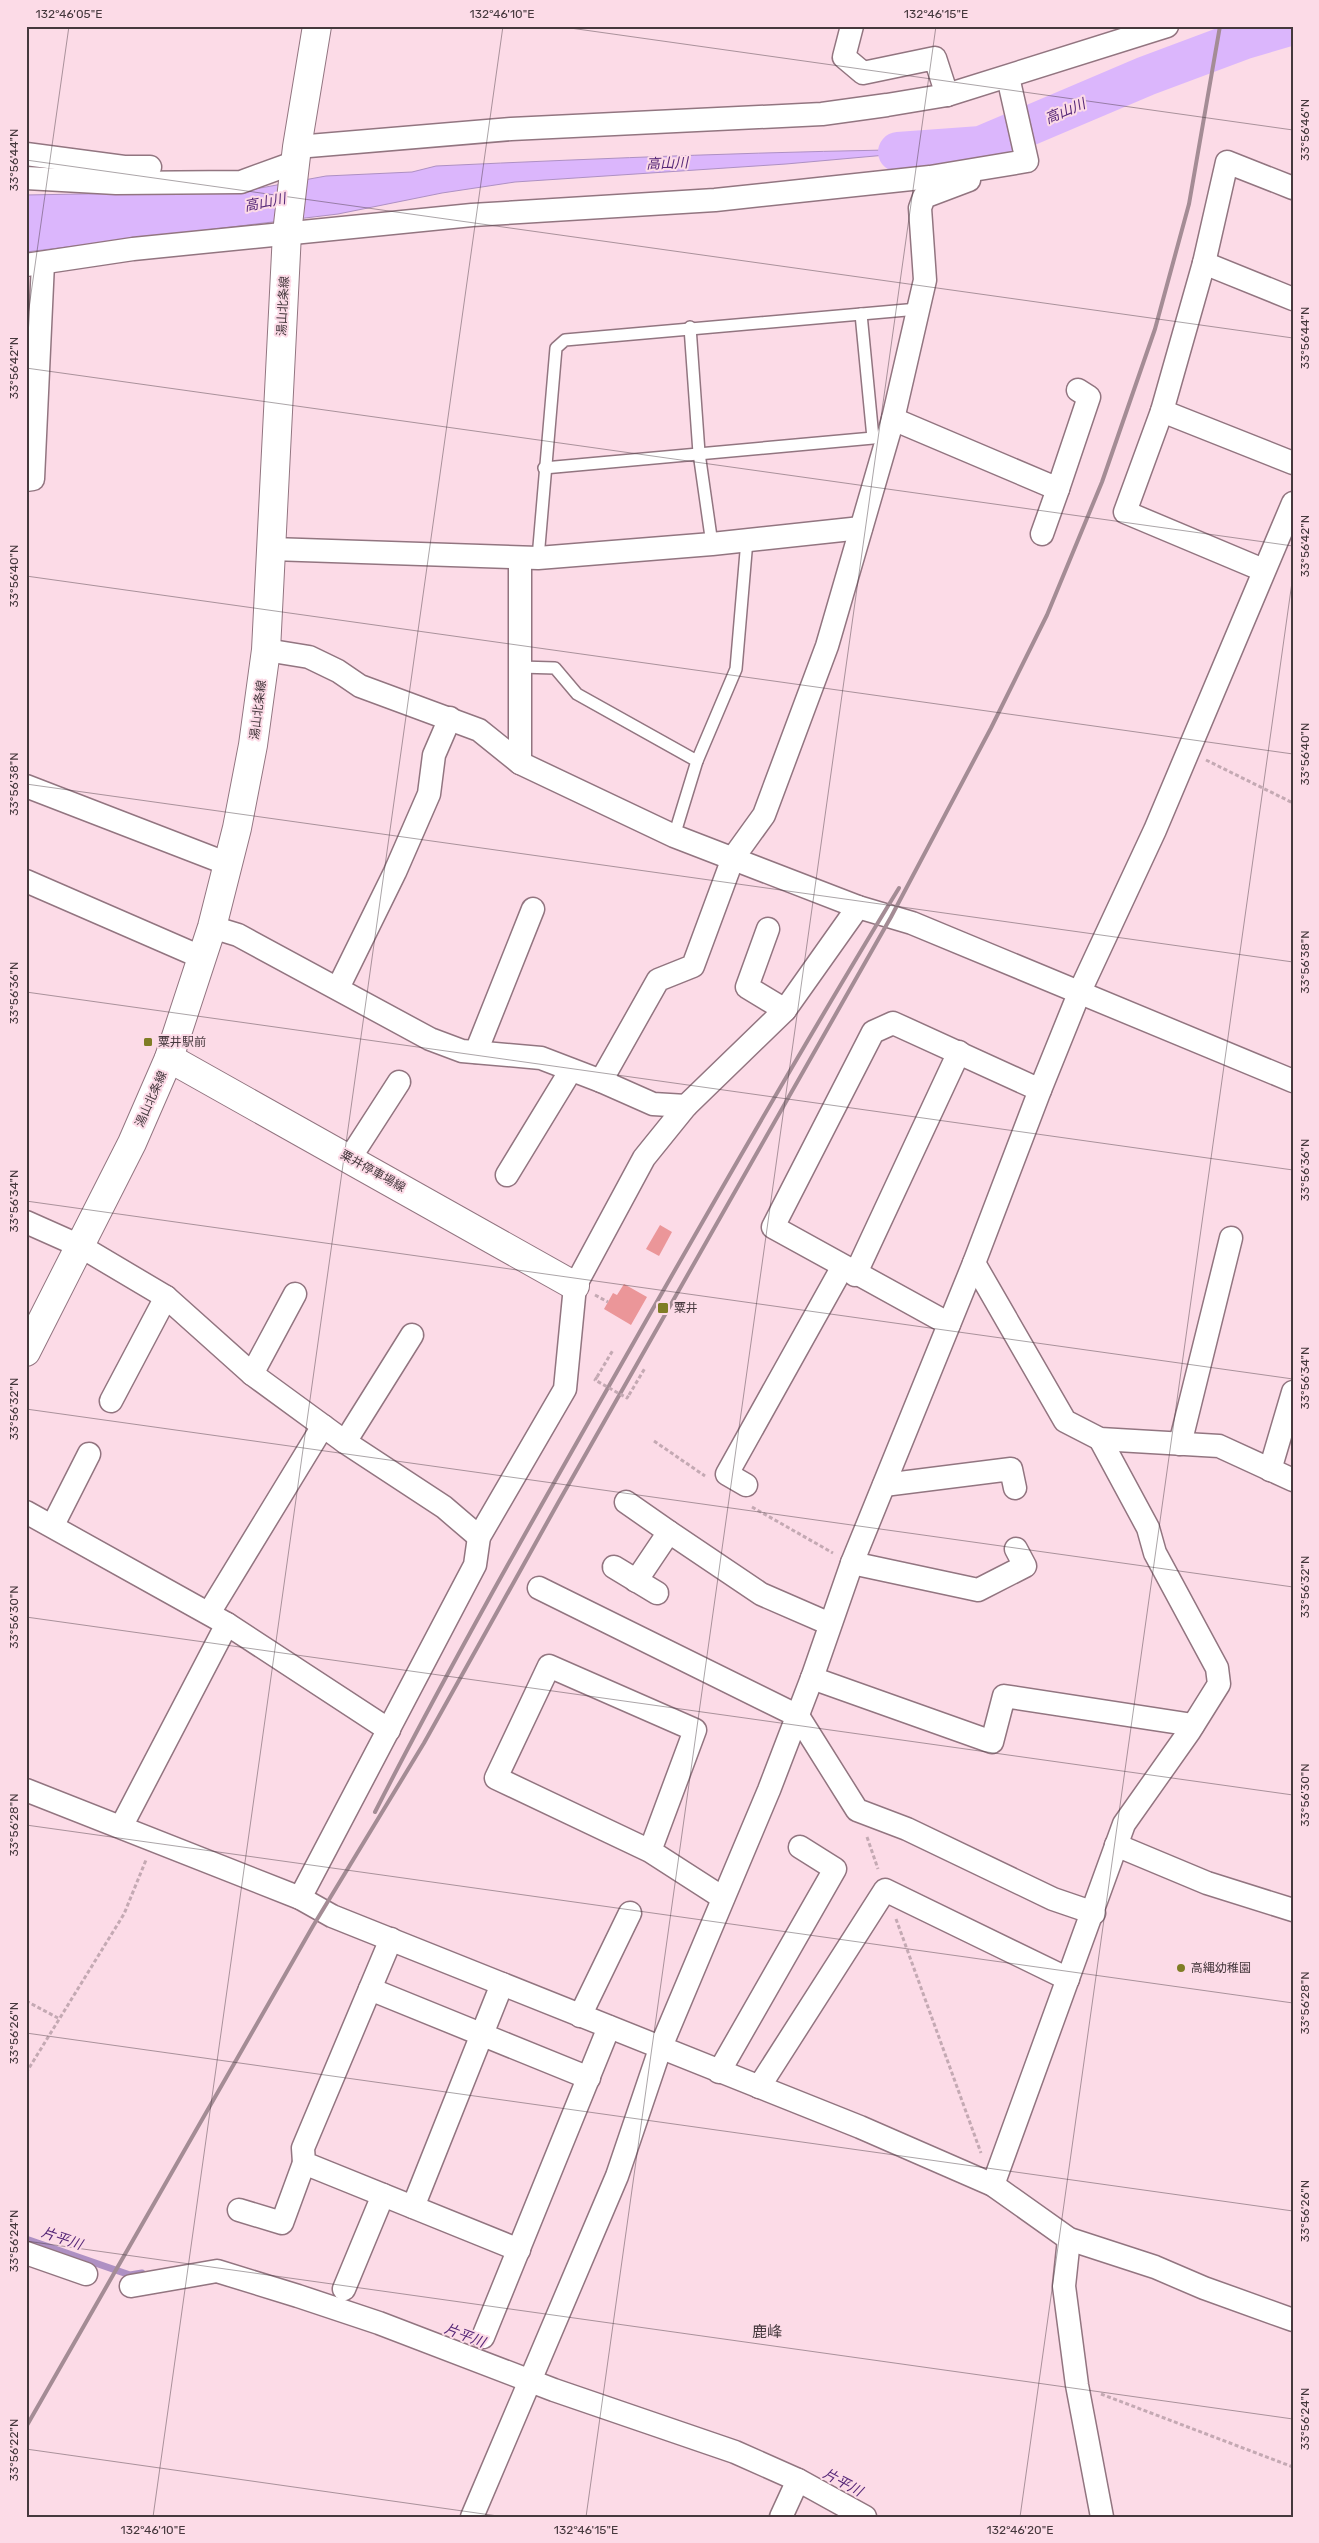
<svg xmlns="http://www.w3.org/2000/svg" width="1319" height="2543" font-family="Rubik,'Noto Sans JP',sans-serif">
  <rect width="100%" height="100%" fill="#fcdbe7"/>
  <path fill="#dbb6fc" stroke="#ae90c3" d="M953 149 786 164 515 182 442 193 338 214 26 252V195L244 191 326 176 412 172 436 166C608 158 780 151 953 149Z"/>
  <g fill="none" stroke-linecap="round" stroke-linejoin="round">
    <path stroke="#ae90c3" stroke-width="7" d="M26 2239 130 2275 142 2273"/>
    <path stroke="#dbb6fc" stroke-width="40" d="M898 152 981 146 1146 76 1245 39 1289 26"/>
  </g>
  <g fill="#eb9699">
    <path d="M660 1225 672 1232 659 1256 646 1249Z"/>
    <path d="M624 1284 647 1297 631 1325 604 1309 613 1293 617 1295Z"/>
  </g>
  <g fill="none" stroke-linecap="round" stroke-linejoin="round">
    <g stroke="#927580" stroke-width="14">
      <g id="lane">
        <path d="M690 327 699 453 712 544"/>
        <path d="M544 468 873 438 861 314"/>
        <path d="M538 558 556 348 565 340 918 309"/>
        <path d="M520 667 555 668 577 694 697 761"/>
        <path d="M674 836 697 761 736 669 747 540"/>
      </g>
    </g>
    <g stroke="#927580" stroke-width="25">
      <g id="street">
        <path d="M852 26 844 57 863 73 935 58 947 95"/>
        <path d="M297 147 511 129 822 114 887 105 947 95 1167 26"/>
        <path d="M26 154 124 167H150"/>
        <path d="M26 178 116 183 241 182 296 162"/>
        <path d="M1204 263 1293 299"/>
        <path d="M26 265 133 249 472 215 715 200 930 177 1027 161 1008 77"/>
        <path d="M1162 411 1293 463"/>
        <path d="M893 419 1058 489 1089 397 1078 390"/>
        <path d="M26 480 33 479 43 263"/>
        <path d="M1042 534 1058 489"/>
        <path d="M272 549 538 558 712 544 861 528"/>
        <path d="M520 558V763"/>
        <path d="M1263 570 1125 512 1162 411 1204 263 1227 162 1293 188"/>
        <path d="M266 650 309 657 338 671 360 686 479 730 520 763 674 836 858 907 912 923 1293 1081"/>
        <path d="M26 786 228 864"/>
        <path d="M26 881 203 958"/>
        <path d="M212 927 238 935 430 1039 462 1051 541 1058 601 1081 653 1104 686 1106"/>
        <path d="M768 929 747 987 785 1010"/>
        <path d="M338 988 395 872 429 794 434 755 450 718"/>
        <path d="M476 1052 533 909"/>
        <path d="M601 1081 658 980 693 966 733 858 764 815 827 646 893 419 925 280 920 208 924 197 969 180"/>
        <path d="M350 1158 399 1082"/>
        <path d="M507 1175 571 1070"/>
        <path d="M26 1222 80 1246 166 1297 252 1374 345 1442 444 1507 479 1537"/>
        <path d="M974 1263 1065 1421 1100 1439 1219 1446 1293 1480"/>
        <path d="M855 1275 959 1052"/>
        <path d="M949 1324 773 1227 873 1032 893 1023 1040 1090"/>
        <path d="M252 1374 295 1294"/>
        <path d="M111 1401 166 1297"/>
        <path d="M345 1442 412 1335"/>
        <path d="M1180 1444 1231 1238"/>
        <path d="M1270 1470 1293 1392"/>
        <path d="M746 1485 727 1474 842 1268"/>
        <path d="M884 1485 1011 1469 1015 1488"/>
        <path d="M626 1502 669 1532"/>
        <path d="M26 1512 227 1624 389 1730"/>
        <path d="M53 1525 89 1454"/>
        <path d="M852 1563 978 1590 1025 1566 1016 1549"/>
        <path d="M614 1567 657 1593"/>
        <path d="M636 1581 669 1532 761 1594 830 1624"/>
        <path d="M539 1588 798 1716 857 1810 907 1829 1053 1899 1094 1913"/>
        <path d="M209 1613 323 1426"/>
        <path d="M812 1678 992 1742 1004 1696 1193 1725"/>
        <path d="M26 1790 300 1898 332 1916 860 2127 993 2185 1069 2239 1155 2267 1204 2288 1293 2320"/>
        <path d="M121 1827 227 1624"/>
        <path d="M1116 1845 1207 1883 1293 1910"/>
        <path d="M650 1851 695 1730 549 1666 496 1778 650 1851 723 1898"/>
        <path d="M300 1898 475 1565 479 1537 565 1389 575 1286 644 1158 686 1106 785 1010 858 907"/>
        <path d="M391 1939 303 2148 304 2163 519 2250"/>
        <path d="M370 1989 589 2078"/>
        <path d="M580 2016 630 1913"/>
        <path d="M719 2072 835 1869 800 1847"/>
        <path d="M759 2087 885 1890 1068 1979"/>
        <path d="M993 2185 1124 1824 1189 1732 1219 1684 1217 1668 1155 1553 1148 1528 1100 1439"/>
        <path d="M413 2207 502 1984"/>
        <path d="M239 2210 282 2223 304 2163"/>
        <path d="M1069 2239 1064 2286 1077 2385 1102 2517"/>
        <path d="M26 2253 86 2274"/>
        <path d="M131 2286 217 2271 298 2296 379 2323 554 2390 735 2452 798 2480 865 2517"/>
        <path d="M344 2289 383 2195"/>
        <path d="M483 2337 609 2027"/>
        <path d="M472 2517 617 2176 660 2049 769 1790 812 1678 852 1563 974 1263 1040 1090 1080 991 1155 830 1293 503"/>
        <path d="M781 2517 798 2480"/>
      </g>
    </g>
    <g stroke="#927580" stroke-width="30">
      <g id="secondary">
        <path d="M169 1058 575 1286"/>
        <path d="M26 1352 132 1143 169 1058 212 927 237 828 253 745 266 650 287 233 297 147 317 26"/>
      </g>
    </g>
    <g stroke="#c4a9b3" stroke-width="3" stroke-dasharray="4 2.5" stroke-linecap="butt">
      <path d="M1206 760 1293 803"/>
      <path d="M595 1295 608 1302"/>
      <path d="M597 1377 613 1350"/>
      <path d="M629 1395 645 1368"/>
      <path d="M654 1441 705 1476"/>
      <path d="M752 1507 833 1553"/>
      <path d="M867 1837 878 1869"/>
      <path d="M896 1919 981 2153"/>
      <path d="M26 2001 58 2018"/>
      <path d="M26 2073 124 1914 146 1860"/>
      <path d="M1101 2394 1293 2467"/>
    </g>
    <use href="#lane" stroke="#fff" stroke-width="11"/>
    <use href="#street" stroke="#fff" stroke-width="22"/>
    <use href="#secondary" stroke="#fff" stroke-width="28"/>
    <g stroke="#a48c95" stroke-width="4">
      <path d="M375 1812C455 1655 543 1502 630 1349 718 1194 806 1040 899 888"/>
      <path d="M26 2427 313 1926 424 1743 558 1503 891 917 991 728 1047 615 1102 482 1155 329 1189 204 1220 26"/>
    </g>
    <path stroke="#c4a9b3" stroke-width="3" stroke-dasharray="4 2.5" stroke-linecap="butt" d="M597 1377 595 1380 627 1398 629 1395"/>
  </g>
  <path fill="none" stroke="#45383d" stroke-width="1" stroke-opacity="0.45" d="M556 26 1293 130M26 160 1293 338M26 329 69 26M26 368 1293 546M26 576 1293 754M26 784 1293 962M26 992 1293 1170M26 1201 1293 1379M26 1409 1293 1587M26 1617 1293 1795M26 1825 1293 2003M26 2033 1293 2211M26 2241 1293 2419M26 2449 505 2517M153 2517 503 26M586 2517 936 26M1020 2517 1293 575"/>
  <g fill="#7f7d25" stroke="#fcdbe7" stroke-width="2">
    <rect x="143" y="1037" width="10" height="10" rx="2.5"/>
    <rect x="657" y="1302" width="12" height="12" rx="2.5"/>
    <circle cx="1181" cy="1968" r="5"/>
  </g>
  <g text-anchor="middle" stroke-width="4" stroke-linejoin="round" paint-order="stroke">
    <g font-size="12" fill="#45383d" stroke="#fcdbe7">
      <text transform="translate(283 306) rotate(-87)" y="4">湯山北条線</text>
      <text transform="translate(258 710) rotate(-83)" y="4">湯山北条線</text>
      <text transform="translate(151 1099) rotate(-66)" y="4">湯山北条線</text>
      <text transform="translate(373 1171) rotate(29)" y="4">粟井停車場線</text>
    </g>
    <g font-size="12" fill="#45383d" stroke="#fcdbe7" text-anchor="start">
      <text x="158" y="1046">粟井駅前</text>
      <text x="674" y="1312">粟井</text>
      <text x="1191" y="1972">高縄幼稚園</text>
    </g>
    <g font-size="14" font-style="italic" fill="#572878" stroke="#fcdbe7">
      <text transform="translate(1065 111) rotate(-23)" y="5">高山川</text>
      <text transform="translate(667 163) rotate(-2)" y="5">高山川</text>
      <text transform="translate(265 202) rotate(-11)" y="5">高山川</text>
      <text transform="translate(62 2238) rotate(19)" y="5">片平川</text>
      <text transform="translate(465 2335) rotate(21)" y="5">片平川</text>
      <text transform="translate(843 2482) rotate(28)" y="5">片平川</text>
    </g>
    <g font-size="15" fill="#45383d" stroke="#fcdbe7">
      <text x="767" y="2337">鹿峰</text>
    </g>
  </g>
  <rect width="1319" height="2543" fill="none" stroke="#fcdbe7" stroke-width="55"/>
  <rect x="28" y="28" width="1264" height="2488" fill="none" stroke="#45383d" stroke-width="2"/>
  <g font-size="12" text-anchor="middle" fill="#45383d">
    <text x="69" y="18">132°46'05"E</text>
    <text x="502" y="18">132°46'10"E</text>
    <text x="936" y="18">132°46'15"E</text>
    <text transform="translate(1305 130) rotate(-90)" y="4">33°56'46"N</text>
    <text transform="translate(14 160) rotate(-90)" y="4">33°56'44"N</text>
    <text transform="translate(1305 338) rotate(-90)" y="4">33°56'44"N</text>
    <text transform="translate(14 368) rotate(-90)" y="4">33°56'42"N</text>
    <text transform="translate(1305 546) rotate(-90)" y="4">33°56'42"N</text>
    <text transform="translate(14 576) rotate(-90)" y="4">33°56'40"N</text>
    <text transform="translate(1305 754) rotate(-90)" y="4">33°56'40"N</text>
    <text transform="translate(14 784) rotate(-90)" y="4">33°56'38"N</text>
    <text transform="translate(1305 962) rotate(-90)" y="4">33°56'38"N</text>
    <text transform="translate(14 993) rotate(-90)" y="4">33°56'36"N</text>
    <text transform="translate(1305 1170) rotate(-90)" y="4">33°56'36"N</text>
    <text transform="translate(14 1201) rotate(-90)" y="4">33°56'34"N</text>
    <text transform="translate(1305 1378) rotate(-90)" y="4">33°56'34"N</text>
    <text transform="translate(14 1409) rotate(-90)" y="4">33°56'32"N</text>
    <text transform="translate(1305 1587) rotate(-90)" y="4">33°56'32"N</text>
    <text transform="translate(14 1617) rotate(-90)" y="4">33°56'30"N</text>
    <text transform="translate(1305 1795) rotate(-90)" y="4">33°56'30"N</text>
    <text transform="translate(14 1825) rotate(-90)" y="4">33°56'28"N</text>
    <text transform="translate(1305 2003) rotate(-90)" y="4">33°56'28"N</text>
    <text transform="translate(14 2033) rotate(-90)" y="4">33°56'26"N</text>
    <text transform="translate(1305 2211) rotate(-90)" y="4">33°56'26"N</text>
    <text transform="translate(14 2241) rotate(-90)" y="4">33°56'24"N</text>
    <text transform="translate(1305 2419) rotate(-90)" y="4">33°56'24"N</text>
    <text transform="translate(14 2450) rotate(-90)" y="4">33°56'22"N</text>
    <text x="153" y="2534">132°46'10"E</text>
    <text x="586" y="2534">132°46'15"E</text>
    <text x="1020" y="2534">132°46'20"E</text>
  </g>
</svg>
